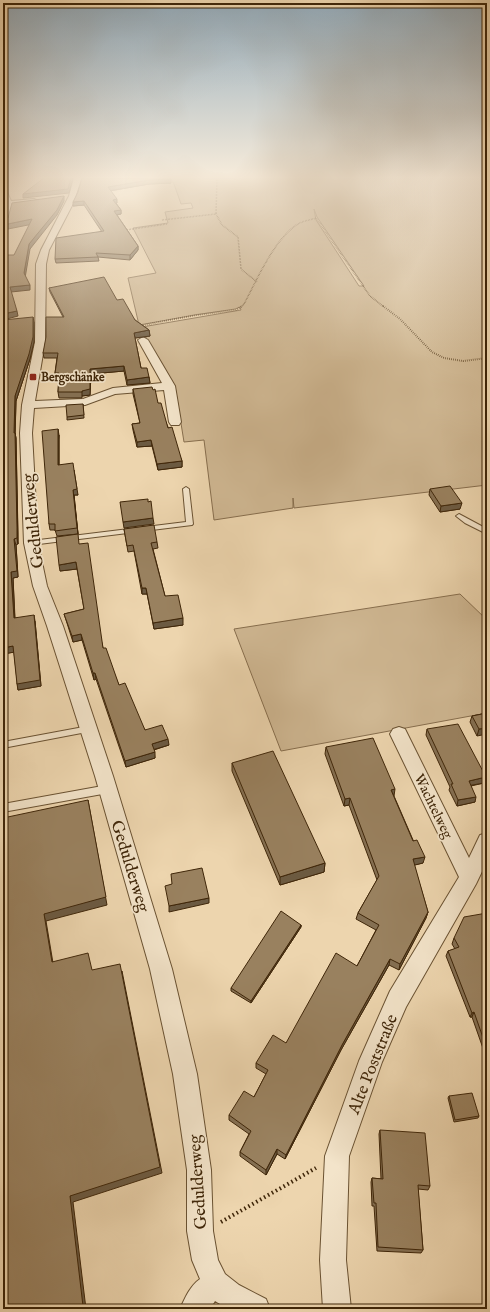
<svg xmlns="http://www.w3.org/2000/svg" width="490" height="1312" font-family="'IM FELL English',serif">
  <rect width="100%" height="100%" fill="#edd5ae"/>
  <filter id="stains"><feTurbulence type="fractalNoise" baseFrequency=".005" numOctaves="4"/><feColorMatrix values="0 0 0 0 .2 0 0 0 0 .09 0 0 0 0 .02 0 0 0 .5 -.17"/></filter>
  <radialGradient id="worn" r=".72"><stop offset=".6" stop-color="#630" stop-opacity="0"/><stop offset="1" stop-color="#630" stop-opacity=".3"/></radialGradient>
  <g fill="#cfb792" stroke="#876e4e" fill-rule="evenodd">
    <path d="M170 178H487V485L294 508 293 498V508L214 520 204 440 184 442 175 386 144 338 147 337 142 327 241 310 240 307 235 309 195 315 139 325 128 278 156 273 133 228 168 223 165 212 193 208 191 203 181 204 174 184ZM314 209 317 217 364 286H359L316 220Z"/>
    <path d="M460 594 487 620V713L281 751 234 629Z"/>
  </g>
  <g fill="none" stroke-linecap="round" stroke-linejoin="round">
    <g stroke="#6a5232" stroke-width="2">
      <g id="service">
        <path d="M186 487 189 489 193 524 192 525 31 545 27 543 31 541 186 522 183 489Z"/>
        <path d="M459 514 487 529V534L465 523 456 516Z"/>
        <path d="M89 726 92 727 93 729 92 731 3 748V742Z"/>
        <path d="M108 785 111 786 113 789 111 792 108 793 3 812V804Z"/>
      </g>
    </g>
    <g stroke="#6a5232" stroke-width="2">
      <g id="minor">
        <path d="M74 178H82L77 196 49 250 46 264 45 342 35 401 83 399 113 388 162 383 138 340 143 337 148 340 175 386 181 422 179 425H171L169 422 164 390 115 394 85 405 34 408 32 433 38 543 47 586 63 626 113 776 172 969 197 1074 211 1170 213 1231 218 1260 225 1274 239 1285 266 1299 270 1309H228L215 1301 210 1309H180C185 1298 190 1286 200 1279L192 1260 187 1231V1170L173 1074 150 969 95 776 47 626 33 586 24 543 20 433 22 405 35 342 36 264 41 250 69 196Z"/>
        <path d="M3 190 7 192 11 201 34 199 38 201 34 203 12 206 7 222 3 225Z"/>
        <path d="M399 727 405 729 469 858 480 835 487 833V861L476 884 406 1007 382 1062 349 1156 346 1260 351 1309H323L320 1260 325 1156 359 1061 390 991 459 877 390 734 393 729Z"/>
      </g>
    </g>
    <g stroke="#3f2609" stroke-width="1.5" stroke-dasharray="0.5 1" stroke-linecap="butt">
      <path d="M216 214 217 178"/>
      <path d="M162 220 216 214 222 225 238 237 241 269 257 282"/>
      <path d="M126 230 167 224"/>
      <path d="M241 307 244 304C257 280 274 239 298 224 303 221 310 220 316 218L370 296 384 307"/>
    </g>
    <g stroke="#3f2609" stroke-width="2" stroke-dasharray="0.5 1.5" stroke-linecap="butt">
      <path d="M383 306 400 319 432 352 444 358 463 361 487 358"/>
      <path d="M139 326 196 315 236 310 242 306"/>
    </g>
    <path stroke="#3f2609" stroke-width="4" stroke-dasharray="1.5 3" stroke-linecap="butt" d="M221 1222 316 1168"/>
    <use href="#service" fill="#f3e4ca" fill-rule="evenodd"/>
    <use href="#minor" fill="#f3e4ca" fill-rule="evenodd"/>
  </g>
  <g fill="#846f52" stroke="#3f2609">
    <path d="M82 178 171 183 149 184 110 191 117 203H116L121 210V214L117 215 138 246V250L130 260 98 257 99 261 56 263 55 259 102 232 84 205 73 206Z"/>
    <path d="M49 288 117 300 135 320 149 330 150 336 135 338 141 368 149 377 150 383 127 385 124 371 91 374 90 395 82 396V398H59L58 392 59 378H56L55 373 57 358H44L43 353 63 317 50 292Z"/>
    <path d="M3 320 34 322V342L30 359 16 401 15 433 16 438 18 533V544L16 545 18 577 13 578 15 618 35 621 41 686 18 690 14 652 3 654Z"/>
    <path d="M133 389 158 403 182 461V467L158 470 152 446 137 447 133 430 132 424 140 423 133 394Z"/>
    <path d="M83 404 84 418 67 420V417Z"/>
    <path d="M59 435V465L78 495H74L78 534 57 536 55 530H50L49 524Z"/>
    <path d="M430 489 460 509 440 512 429 495Z"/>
    <path d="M124 529 157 542 158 548 153 549 165 596 183 625 154 629 147 594H142L134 551 128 552Z"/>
    <path d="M79 544 103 648 119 685 145 730 169 745 154 750 155 758 126 767 96 679 94 680 82 640 73 642 66 620 64 614 84 609 77 569 60 571Z"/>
    <path d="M487 546V555L484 553 486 547Z"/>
    <path d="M487 713 477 736 470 722 472 716Z"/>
    <path d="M427 729 484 783 471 786 475 802 457 806 449 790 450 787 426 735Z"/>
    <path d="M326 747 394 796 423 863 414 865 428 912 426 918 399 970 389 965 341 1050 285 1159 277 1154 266 1175 240 1156V1152L249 1134 229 1120V1115L254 1097 266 1074 256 1068V1063L286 1043 357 966 376 930 356 919 358 913 377 880 349 805 344 806 325 754Z"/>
    <path d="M232 763 325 863 324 872 280 885 232 771Z"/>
    <path d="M487 913V1053L485 1054 472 1017H470L446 956 448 951 455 949 452 944 454 938Z"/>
    <path d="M301 925V927L251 1003 231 991V988Z"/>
    <path d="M449 1096 479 1116 478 1118 454 1122 448 1098Z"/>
    <path d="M380 1130 430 1186 428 1190 418 1189 423 1250 421 1253 377 1251 374 1206H372L371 1182 372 1178 381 1179 379 1134Z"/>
  </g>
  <g fill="#6b5a42" stroke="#3f2609">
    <path d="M71 178H73L69 193 23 198V194Z"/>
    <path d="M171 179V183L149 184 108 191V187L149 180Z"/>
    <path d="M64 196V201L57 215 30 249 25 278 24 273 29 244Z"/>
    <path d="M117 199V203L114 204 113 200Z"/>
    <path d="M84 201V205L73 206V202Z"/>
    <path d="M121 210V214L115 215 114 211Z"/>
    <path d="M32 219 33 224 3 230V225Z"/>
    <path d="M138 246V250L130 260V255Z"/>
    <path d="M30 285V290L11 292 10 287Z"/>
    <path d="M17 311 18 316 3 320V314Z"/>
    <path d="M33 317 34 322V342L30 359 16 401 15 439 14 433 15 396Z"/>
    <path d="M149 330 150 336 135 338 134 333Z"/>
    <path d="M124 366V371L91 374 90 395 82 396V391L90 369Z"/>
    <path d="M149 377 150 383 127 385V380Z"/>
    <path d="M58 429 59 435V471L58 465Z"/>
    <path d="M15 433 16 438 18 544 17 538Z"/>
    <path d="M151 440 152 446 137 447V442Z"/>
    <path d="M182 461V467L158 470 157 464Z"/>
    <path d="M74 470 78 495H74L78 534 73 490Z"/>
    <path d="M462 503 460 509 440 512 441 506Z"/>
    <path d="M153 518 154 524 124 528 123 522Z"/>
    <path d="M14 539 16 545 18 577 13 578 15 624 14 618 11 572Z"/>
    <path d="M76 562 77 569 60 571 59 565Z"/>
    <path d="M142 588H146L147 594H142Z"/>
    <path d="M34 615 35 621 41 686 18 690 17 684Z"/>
    <path d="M183 618V625L154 629 153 623Z"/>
    <path d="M81 634 82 640 73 642 72 636Z"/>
    <path d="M13 646 15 652 3 654V648Z"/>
    <path d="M93 673H95L96 679 94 680Z"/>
    <path d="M487 728V734L477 736 479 729Z"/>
    <path d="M168 739 169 745 152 750V744Z"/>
    <path d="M155 752V758L126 767 125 761Z"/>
    <path d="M486 777 484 783 467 786 469 781Z"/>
    <path d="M395 789 394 796 391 790Z"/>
    <path d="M476 797 475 802 457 806 458 800Z"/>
    <path d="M350 798 349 805 344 806 345 799Z"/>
    <path d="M88 800 107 905 46 921 54 969 52 962 44 914Z"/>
    <path d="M425 857 423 863 411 866 413 859Z"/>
    <path d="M325 863 324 872 280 885V877Z"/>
    <path d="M209 898V903L169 912V906Z"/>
    <path d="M428 912 426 918 399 970 400 964Z"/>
    <path d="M301 925V927L251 1003V1001Z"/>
    <path d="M390 959 389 965 341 1050 285 1159 286 1155 342 1045Z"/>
    <path d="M122 971 162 1173 73 1202 86 1309H74L70 1196Z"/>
    <path d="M474 1012 472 1017H470L472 1013Z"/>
    <path d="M277 1149V1154L266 1175V1170Z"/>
  </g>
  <g fill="#99815f" stroke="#3f2609">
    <path d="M44 178H71L68 189 23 194Z"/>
    <path d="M82 178 171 179 149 180 108 187 117 199 113 200 121 210 114 211 138 246 130 255 96 253 98 257 55 259 56 238 104 231 84 201 73 202 78 192Z"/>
    <path d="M64 196 57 210 29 244 24 273 30 285 10 287 17 311 3 314V255H14L32 219 3 225V221L8 218 12 203Z"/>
    <path d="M104 277 117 300 123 299 135 320 149 330 134 333 141 368H147L149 377 127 380 124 366 90 369V389L82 391V392H58L59 373H55L58 353H43L46 337V317H64L49 288Z"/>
    <path d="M33 317V337L29 354 15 396 14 433H15L17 527V538L14 539 17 571 11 572 14 618 34 615 40 680 17 684 13 646 3 648V320Z"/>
    <path d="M152 387 153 390 155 389 158 403H161L168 428 172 427 182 461 157 464 151 440 137 442 132 424 140 423 133 389Z"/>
    <path d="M83 404 84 415 67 417 66 405Z"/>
    <path d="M58 429V465L73 463 74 470 77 489 73 490 77 528 55 531V524H49L42 431Z"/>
    <path d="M450 486 462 503 441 506 430 489Z"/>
    <path d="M148 499V502L151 501 153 518 123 522 120 502Z"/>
    <path d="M154 525 157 542 151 543 165 596 178 595 183 618 153 623 146 588H142L133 545 127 546 124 529Z"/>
    <path d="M78 534 79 544 88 543 103 648H106L119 685 125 683 145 730 162 725 168 739 152 744 155 752 125 761 95 673H93L81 634 72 636 64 614 84 609 76 562 59 565 56 537Z"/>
    <path d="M487 713V728L479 729 472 716Z"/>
    <path d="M458 724 486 777 469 781 476 797 458 800 451 784H453L427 729Z"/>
    <path d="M373 738 395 789 391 790 413 841 417 840 425 857 413 859 428 912 400 964 390 959 342 1045 286 1155 277 1149 266 1170 240 1152 251 1131 229 1115 244 1091 254 1097 268 1070 256 1063 273 1035 286 1043 336 953 357 966 379 925 358 913 379 876 350 798 345 799 326 747Z"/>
    <path d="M273 751 325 863 280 877 232 763Z"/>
    <path d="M88 800 106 897 44 914 52 962 88 953 92 970 120 964 160 1167 70 1196 83 1306 74 1309H3V818Z"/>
    <path d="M202 868 209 898 169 906 165 886 172 884 171 874Z"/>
    <path d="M281 911 301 925 251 1001 231 988Z"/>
    <path d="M487 913V1049L474 1012 472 1013 448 951 459 947 454 938 464 917Z"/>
    <path d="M472 1093 479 1116 455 1120 449 1096Z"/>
    <path d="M380 1130 425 1133 430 1186 418 1185 423 1250 378 1247 376 1203H374L372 1178 383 1179Z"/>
    <path d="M435 1305 436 1309H415Z"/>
  </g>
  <linearGradient id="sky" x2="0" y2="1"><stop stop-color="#92aaba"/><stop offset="0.49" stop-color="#f7ecdb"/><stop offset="1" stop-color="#f7ecdb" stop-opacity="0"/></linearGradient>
  <rect width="490" height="362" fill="url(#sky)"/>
  <rect fill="#8f2418" stroke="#f3e4ca" stroke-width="1.5" x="29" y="373" width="8" height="8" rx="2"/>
  <g text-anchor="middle" stroke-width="3.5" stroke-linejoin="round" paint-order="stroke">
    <g font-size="12" font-weight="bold" fill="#3f2609" stroke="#f3e4ca" text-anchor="start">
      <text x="41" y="381">Bergschänke</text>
    </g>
    <g font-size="14" fill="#3f2609" stroke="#f3e4ca">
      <text transform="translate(434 806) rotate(64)" y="5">Wachtelweg</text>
    </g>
    <g font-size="17" fill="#3f2609" stroke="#f3e4ca">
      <text transform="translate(32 521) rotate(-96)" y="6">Gedulderweg</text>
      <text transform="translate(131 866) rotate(73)" y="6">Gedulderweg</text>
      <text transform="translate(372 1064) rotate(-68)" y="6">Alte Poststraße</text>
      <text transform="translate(197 1182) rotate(-94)" y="6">Gedulderweg</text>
    </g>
  </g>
  <rect width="490" height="1312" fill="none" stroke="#edd5ae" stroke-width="16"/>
  <rect x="4" y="4" width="482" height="1304" fill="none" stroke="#3f2609" stroke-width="2"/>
  <rect x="8" y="8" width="474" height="1296" fill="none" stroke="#3f2609"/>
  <rect width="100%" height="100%" filter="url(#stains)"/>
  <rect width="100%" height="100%" fill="url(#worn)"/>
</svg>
